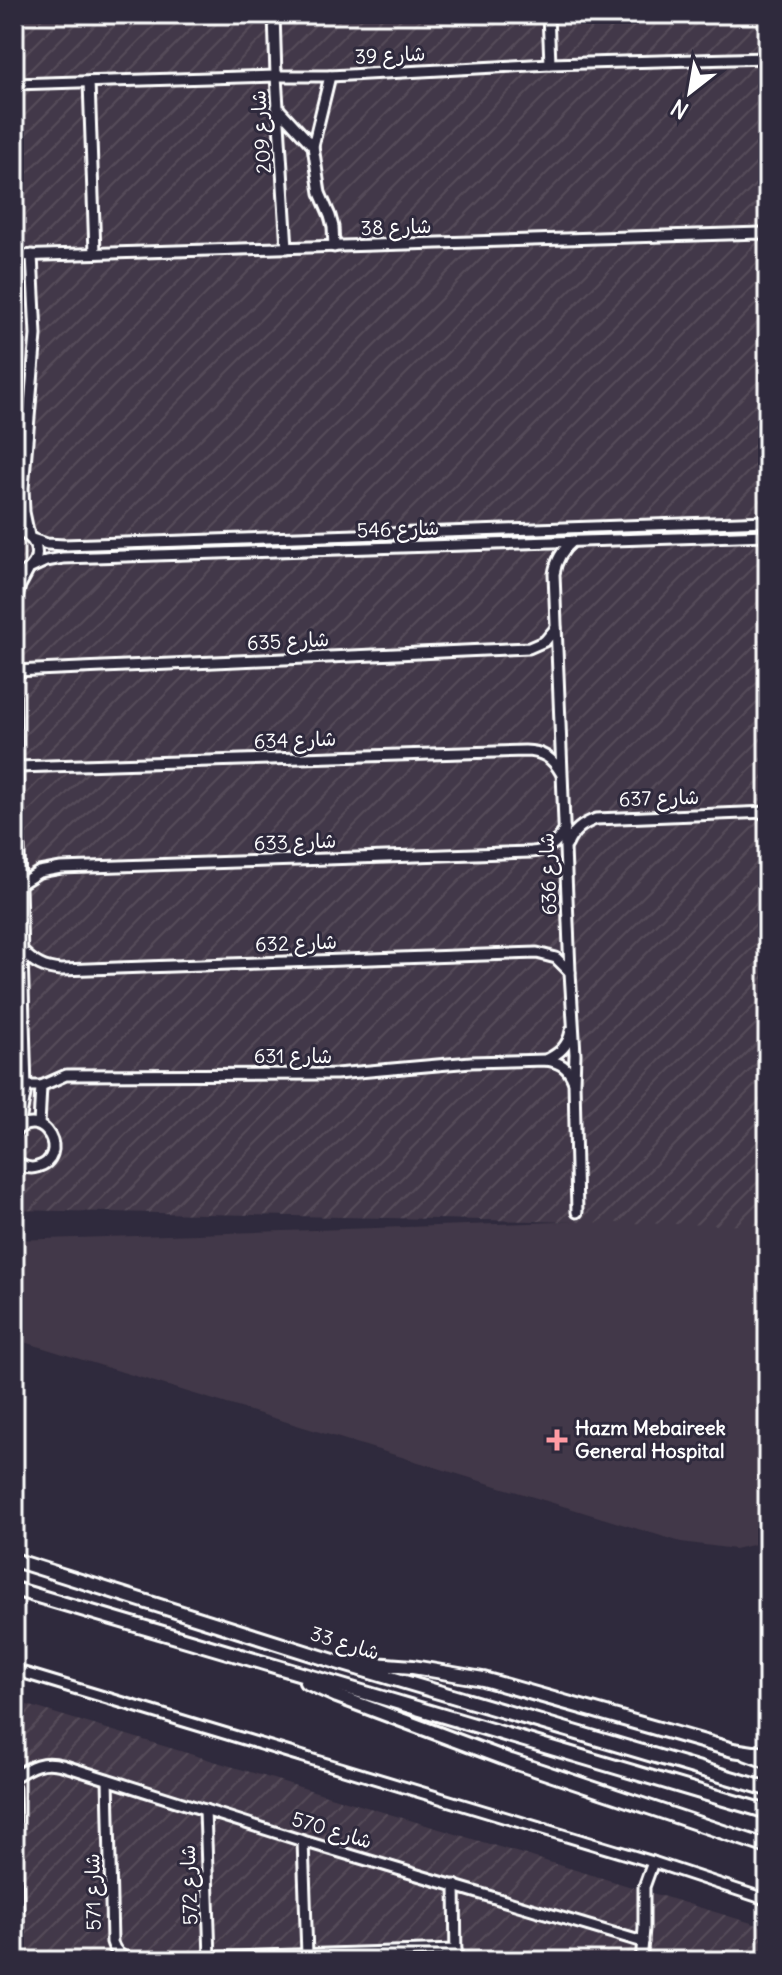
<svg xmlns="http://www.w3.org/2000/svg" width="782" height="1975" font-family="Delius,'Playpen Sans Arabic',sans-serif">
  <defs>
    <pattern id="industrial-furrows" width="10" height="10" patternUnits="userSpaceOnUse" patternTransform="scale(2)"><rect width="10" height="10" fill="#423848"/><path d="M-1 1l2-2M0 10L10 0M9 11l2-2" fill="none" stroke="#554c5a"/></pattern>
  </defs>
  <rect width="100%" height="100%" fill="#2f2a3d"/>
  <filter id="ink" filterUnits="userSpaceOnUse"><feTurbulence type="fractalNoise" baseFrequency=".0125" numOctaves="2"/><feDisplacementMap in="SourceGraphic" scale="16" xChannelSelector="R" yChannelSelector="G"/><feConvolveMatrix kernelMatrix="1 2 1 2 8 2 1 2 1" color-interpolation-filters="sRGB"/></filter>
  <g filter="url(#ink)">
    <path fill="#423848" d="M768 1215V1541L735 1549 681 1542 14 1339V1240Z"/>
    <g fill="url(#industrial-furrows)">
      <path d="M14 14H768V1226L14 1210Z"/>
      <path d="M14 1701 768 1928V1961H14Z"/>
    </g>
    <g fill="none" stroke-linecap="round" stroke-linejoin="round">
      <g stroke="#fff" stroke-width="15">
        <g id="minor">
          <path d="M274 14 276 76 287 248"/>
          <path d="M548 14 550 64"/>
          <path d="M330 76 313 146 320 193 330 216 333 227 334 247"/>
          <path d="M89 82 95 253"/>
          <path d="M14 84 276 76H330L550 64 768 58"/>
          <path d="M277 107 313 146"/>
          <path d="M14 256 761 233 768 236"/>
          <path d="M14 513 20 495"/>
          <path d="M14 531C44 535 44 571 14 575"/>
          <path d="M29 536 24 512 23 488 36 335 32 255"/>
          <path d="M32 539 47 544 64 545 768 521"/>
          <path d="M573 541C562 550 556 560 554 574L570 972 575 1054 574 1082 577 1212"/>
          <path d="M31 568 46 561 63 558 768 535"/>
          <path d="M14 608 20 586 28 571"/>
          <path d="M14 671 529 648 545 641 556 628"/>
          <path d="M14 683 26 1089 19 1127"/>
          <path d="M14 766 17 767 525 751C542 751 553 758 561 773"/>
          <path d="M567 845C573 831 582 824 596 819L768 812"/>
          <path d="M20 884 39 872 61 868 531 852C547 851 557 844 565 829"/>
          <path d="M14 951H22C34 963 44 969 61 970L537 953 556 958 570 972"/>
          <path d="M546 1060C560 1053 568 1046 571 1031"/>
          <path d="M26 1086H41L39 1125"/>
          <path d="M41 1086 66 1075 336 1074 471 1062 546 1060C560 1062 568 1067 573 1080"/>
          <path d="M14 1132C45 1104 71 1158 37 1167 28 1170 21 1166 14 1160"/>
          <path d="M14 1670 653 1862 768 1900"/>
          <path d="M14 1777C31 1766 42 1760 62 1765L303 1841 643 1942"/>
          <path d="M108 1780 112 1942C115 1953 122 1958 133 1960L456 1950"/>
          <path d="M14 1788 19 1961"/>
          <path d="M205 1810 210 1958"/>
          <path d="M303 1841 307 1955"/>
          <path d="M455 1885 456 1961"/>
          <path d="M641 1961 644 1929V1887L653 1862"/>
        </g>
      </g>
      <g stroke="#fff" stroke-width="17">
        <path id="major" d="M746 1754 768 1762"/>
      </g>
      <g stroke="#fff" stroke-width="18">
        <g id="highway">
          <path d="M14 1560 340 1663 768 1789"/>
          <path d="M14 1589 768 1812"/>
          <path d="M359 1663 413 1667 483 1679 733 1750 753 1753H768"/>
          <path d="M306 1682 337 1696 511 1761 768 1847"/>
        </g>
      </g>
      <use href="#minor" stroke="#2f2a3d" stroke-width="9"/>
      <use href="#major" stroke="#2f2a3d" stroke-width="11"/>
      <use href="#highway" stroke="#2f2a3d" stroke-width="12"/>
    </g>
  </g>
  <path fill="#ff9aa2" stroke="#2f2a3d" stroke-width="3" d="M553 1428h8v8h8v8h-8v8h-8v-8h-8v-8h8z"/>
  <g text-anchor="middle" stroke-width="6" stroke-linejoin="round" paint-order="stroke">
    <g font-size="20" fill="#fff" stroke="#2f2a3d">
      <text transform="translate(390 55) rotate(-3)" y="7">شارع 39</text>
      <text transform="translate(261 132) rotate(-94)" y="7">شارع 209</text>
      <text transform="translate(396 227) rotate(-2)" y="7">شارع 38</text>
      <text transform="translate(398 529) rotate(-2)" y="7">شارع 546</text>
      <text transform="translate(288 641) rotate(-3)" y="7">شارع 635</text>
      <text transform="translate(295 740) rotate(-2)" y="7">شارع 634</text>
      <text transform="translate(659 798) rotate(-2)" y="7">شارع 637</text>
      <text transform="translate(295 842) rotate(-2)" y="7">شارع 633</text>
      <text transform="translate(548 874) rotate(-92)" y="7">شارع 636</text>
      <text transform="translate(296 943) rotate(-2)" y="7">شارع 632</text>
      <text x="293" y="1063">شارع 631</text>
      <text transform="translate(345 1643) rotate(17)" y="7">شارع 33</text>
      <text transform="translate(332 1830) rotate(17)" y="7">شارع 570</text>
      <text transform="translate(189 1885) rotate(-92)" y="7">شارع 572</text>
      <text transform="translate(93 1892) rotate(-91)" y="7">شارع 571</text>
    </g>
    <g font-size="20" font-weight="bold" fill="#fff" stroke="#2f2a3d" text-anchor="start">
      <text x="575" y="1435">Hazm Mebaireek<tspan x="575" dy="23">General Hospital</tspan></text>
    </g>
  </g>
  <rect width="782" height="1975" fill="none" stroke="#2f2a3d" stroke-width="48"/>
  <rect x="24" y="24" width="734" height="1927" fill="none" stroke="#fff" stroke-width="3" filter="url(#ink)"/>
  <g transform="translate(690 92) rotate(211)" stroke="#2f2a3d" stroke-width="6" paint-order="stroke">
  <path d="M0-6L14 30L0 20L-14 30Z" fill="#ffffff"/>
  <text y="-12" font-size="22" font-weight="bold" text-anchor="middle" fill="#ffffff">N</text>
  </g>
</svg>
